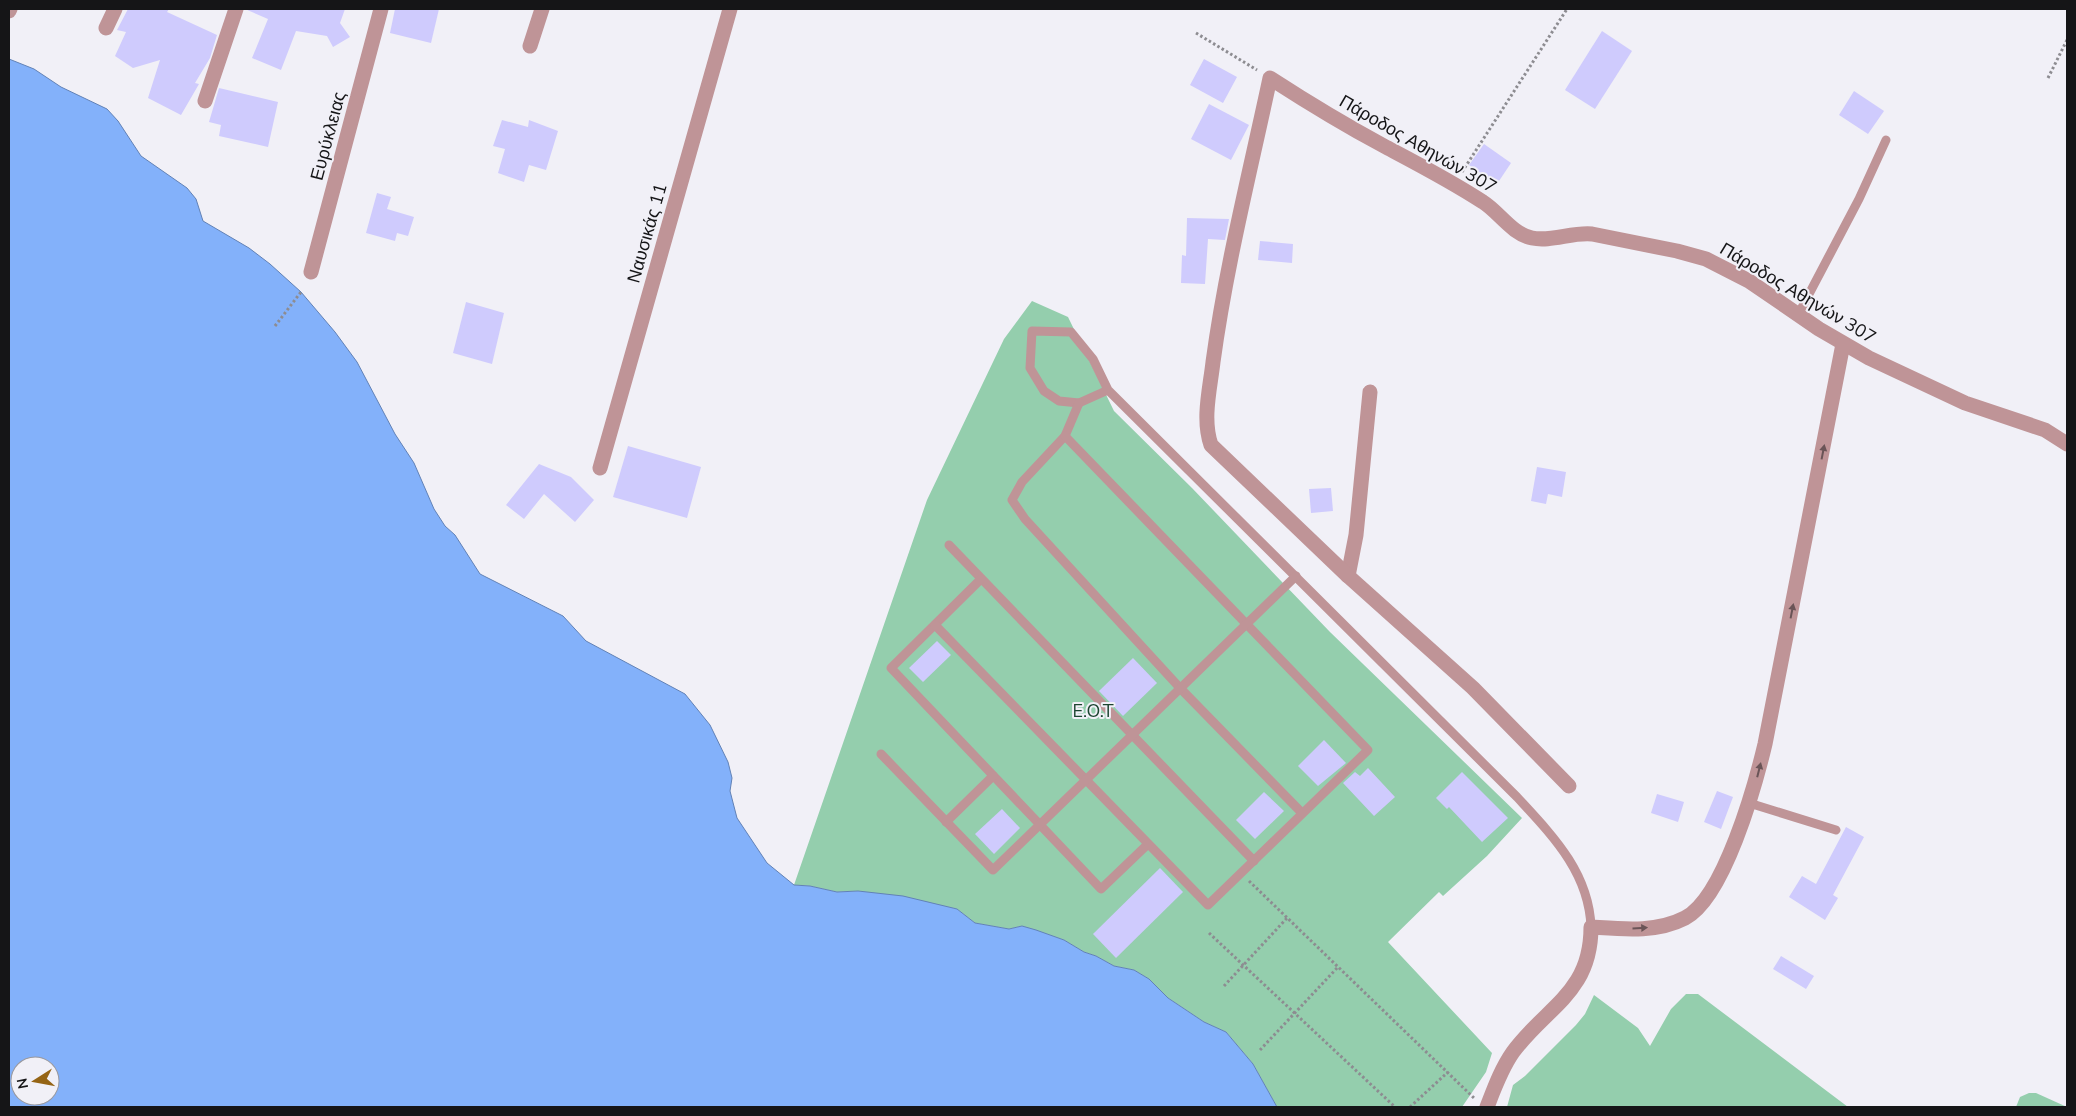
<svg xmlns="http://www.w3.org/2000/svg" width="2076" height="1116" font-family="'Nunito Sans',sans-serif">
  <rect width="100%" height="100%" fill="#f1f0f7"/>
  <g fill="#94cead">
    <path d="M1032 301 1068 317 1114 411 1192 488 1330 632 1522 818 1487 856 1443 896 1439 892 1388 942 1492 1053 1486 1072 1462 1107H1277L1253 1064 1226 1032 1204 1022 1168 998 1149 979 1134 970 1114 966 1096 956 1084 952 1064 940 1022 926 1009 929 975 923 957 909 858 891 837 892 810 886 794 885 927 500 1004 339Z"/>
    <path d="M1686 994H1698L1848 1107H1507L1513 1085 1525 1076 1576 1025 1585 1014 1594 995 1638 1028 1650 1046 1671 1009Z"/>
    <path d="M2029 1093H2036L2067 1107H2016L2020 1097Z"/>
  </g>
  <path fill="#83b1fa" stroke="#6282b6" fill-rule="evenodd" d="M9 59 34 69 61 87 107 109 118 121 141 156 187 188 196 199 203 221 249 248 270 264 301 292 335 332 357 362 395 434 414 463 434 509 445 526 455 535 480 574 563 616 586 641 685 694 710 725 728 762 732 778 730 791 737 818 767 863 794 885 810 886 837 892 858 891 903 896 957 909 975 923 1009 929 1022 926 1036 930 1064 940 1084 952 1096 956 1114 966 1134 970 1149 979 1168 998 1204 1022 1226 1032 1253 1064 1277 1107H9ZM20 1066H50V1096H20Z"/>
  <g fill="#cfcbfd">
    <path d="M128 9H169L167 12 217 35 210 58 195 83 199 84 181 115 148 98 160 60 133 68 115 56 126 32 117 30Z"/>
    <path d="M245 9H345L340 23 350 37 333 47 327 36 296 31 281 70 252 58 268 19Z"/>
    <path d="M395 9H439L431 43 390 33Z"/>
    <path d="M1602 31 1632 51 1595 109 1565 90Z"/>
    <path d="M1204 59 1237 77 1223 103 1190 85Z"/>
    <path d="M219 88 278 102 268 147 219 136 221 125 209 122Z"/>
    <path d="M1854 91 1884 111 1868 134 1839 115Z"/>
    <path d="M1209 104 1249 125 1231 160 1191 139Z"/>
    <path d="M502 120 528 127 529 120 558 131 546 170 529 165 524 182 498 173 505 149 493 146Z"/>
    <path d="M1484 144 1511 163 1497 184 1469 165Z"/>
    <path d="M377 193 391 197 387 209 414 217 408 236 397 233 395 241 366 233Z"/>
    <path d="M1187 218 1229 219 1225 240 1208 239 1205 284 1181 283 1182 255 1186 256Z"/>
    <path d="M1260 241 1293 244 1292 263 1258 260Z"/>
    <path d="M466 302 504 313 492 364 453 353Z"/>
    <path d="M628 446 701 467 687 518 613 497Z"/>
    <path d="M539 464 571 477 594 500 575 522 544 494 524 519 506 505Z"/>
    <path d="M1537 467 1566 472 1562 497 1548 494 1546 504 1531 501Z"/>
    <path d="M1331 488 1333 511 1311 513 1309 489Z"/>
    <path d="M937 641 951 655 923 682 909 668Z"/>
    <path d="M1133 658 1157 683 1123 716 1099 691Z"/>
    <path d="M1324 740 1346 763 1318 786 1298 766Z"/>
    <path d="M1368 768 1395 797 1374 816 1343 783 1355 772 1360 776Z"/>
    <path d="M1462 772 1508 818 1482 842 1449 807 1447 809 1436 798Z"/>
    <path d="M1717 791 1733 797 1721 829 1704 822Z"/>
    <path d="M1264 792 1284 811 1255 839 1236 820Z"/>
    <path d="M1657 794 1684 802 1678 822 1651 813Z"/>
    <path d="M1002 809 1020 828 994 854 975 834Z"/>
    <path d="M1846 827 1864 837 1833 895 1838 898 1825 920 1789 897 1802 876 1816 884Z"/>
    <path d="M1160 868 1183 892 1116 958 1093 934Z"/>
    <path d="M1781 956 1814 976 1806 989 1773 969Z"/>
  </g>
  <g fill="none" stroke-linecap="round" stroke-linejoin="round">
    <g stroke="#8d8c91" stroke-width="3" stroke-dasharray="2.5 2.5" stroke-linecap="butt">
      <path d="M1196 33 1257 70"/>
      <path d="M2048 78 2067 40"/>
      <path d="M1462 172 1567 9"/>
      <path d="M275 326 301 292"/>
      <path d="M1249 881 1475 1099"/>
      <path d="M1209 933 1395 1107"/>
      <path d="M1224 986 1287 918"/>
      <path d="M1260 1050 1338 967"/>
      <path d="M1410 1107 1448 1072"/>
    </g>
    <g stroke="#bf9497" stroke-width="9">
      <path d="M1798 315 1859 199 1886 140"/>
      <path d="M1108 390 1079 403 1059 401 1044 391 1030 368 1032 331 1071 332 1093 359 1108 390 1517 797C1552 835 1589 872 1591 927"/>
      <path d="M1079 403 1065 436 1022 482 1012 500 1025 519 1180 688 1302 813"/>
      <path d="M949 545 1254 861"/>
      <path d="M981 579 891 668 1101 889 1148 844"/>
      <path d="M935 625 1208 905 1368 750 1065 436"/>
      <path d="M881 754 993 870 1296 576"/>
      <path d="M1749 803 1836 830"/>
      <path d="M946 822 993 776"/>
    </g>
    <g stroke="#bf9497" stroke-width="15">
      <path d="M9 11 10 9"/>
      <path d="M106 28 115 9"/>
      <path d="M530 46 542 9"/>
      <path d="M205 101 236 9"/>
      <path d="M311 272 381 9"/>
      <path d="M600 468 730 9"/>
      <path d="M1348 576 1356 535 1370 392"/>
      <path d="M1569 786 1473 688 1348 576 1211 445C1202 419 1210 389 1213 362 1226 266 1250 172 1270 78 1307 102 1345 125 1384 146 1418 164 1451 181 1483 202 1499 212 1512 234 1532 238 1551 242 1572 232 1592 234L1677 251 1706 259 1749 281 1819 329 1869 358 1965 403 2045 430 2067 444"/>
      <path d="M1487 1107C1494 1089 1501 1069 1513 1052 1547 1006 1591 993 1591 927 1622 929 1656 933 1685 918 1724 898 1755 786 1765 744L1843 344"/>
    </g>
  </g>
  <defs><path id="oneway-solid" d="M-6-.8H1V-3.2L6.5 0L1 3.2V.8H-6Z" transform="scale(1.25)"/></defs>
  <g fill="#6a5457">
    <use href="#oneway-solid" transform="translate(1823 452) rotate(-79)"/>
    <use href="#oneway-solid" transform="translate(1792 611) rotate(-79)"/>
    <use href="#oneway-solid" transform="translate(1759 770) rotate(-76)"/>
    <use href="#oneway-solid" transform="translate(1640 928) rotate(-3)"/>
  </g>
  <g text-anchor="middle" stroke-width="4" stroke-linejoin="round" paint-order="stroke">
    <g font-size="18" fill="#151517" stroke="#f1f0f7">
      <text transform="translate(328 136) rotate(-75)" y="6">Ευρύκλειας</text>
      <text transform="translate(1418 144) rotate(30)" y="6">Πάροδος Αθηνών 307</text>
      <text transform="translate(647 233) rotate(-74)" y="6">Ναυσικάς 11</text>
      <text transform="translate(1798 293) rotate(31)" y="6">Πάροδος Αθηνών 307</text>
    </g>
    <g font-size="18" fill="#1c4430" stroke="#f1f0f7">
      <text x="1093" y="717">E.O.T</text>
    </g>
  </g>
  <rect width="2076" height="1116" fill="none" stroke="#151517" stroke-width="20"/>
  <g transform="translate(35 1081) rotate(259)"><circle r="24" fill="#f1f0f7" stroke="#99989d"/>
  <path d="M0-4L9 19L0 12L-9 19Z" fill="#956415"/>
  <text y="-8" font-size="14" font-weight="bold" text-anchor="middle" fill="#151517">N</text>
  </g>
</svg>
